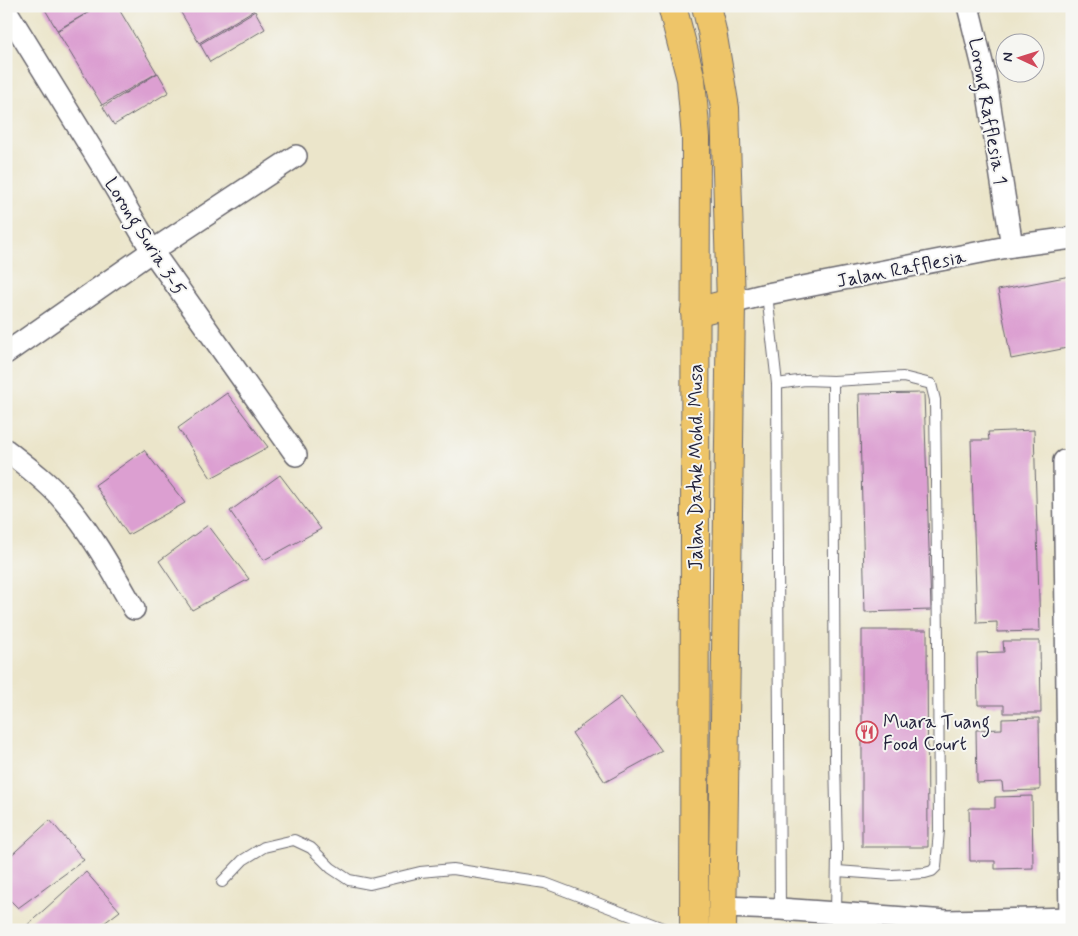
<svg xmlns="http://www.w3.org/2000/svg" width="1078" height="936" font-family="Mynerve,sans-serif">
  <rect width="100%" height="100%" fill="#f6f6f2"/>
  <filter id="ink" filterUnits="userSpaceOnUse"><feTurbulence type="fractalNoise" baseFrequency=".02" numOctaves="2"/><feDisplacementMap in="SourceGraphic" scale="10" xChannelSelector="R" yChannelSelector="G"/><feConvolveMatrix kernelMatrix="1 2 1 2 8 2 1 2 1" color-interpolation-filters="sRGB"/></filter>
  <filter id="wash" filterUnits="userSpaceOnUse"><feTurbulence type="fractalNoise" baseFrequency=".0096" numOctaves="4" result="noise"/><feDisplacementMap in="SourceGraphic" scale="20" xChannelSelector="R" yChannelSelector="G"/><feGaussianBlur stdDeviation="1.12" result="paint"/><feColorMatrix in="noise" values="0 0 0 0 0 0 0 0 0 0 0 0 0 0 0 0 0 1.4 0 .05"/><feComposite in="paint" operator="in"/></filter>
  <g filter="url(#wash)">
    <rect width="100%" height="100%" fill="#ebe5ca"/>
    <g id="blocks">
      <g fill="#dc9fd1">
        <path d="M43 6H117L157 73 102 105 57 31 89 12 57 30Z"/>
        <path d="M177 6H251L254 10 199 43Z"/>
        <path d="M255 11 265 29 210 62 200 44Z"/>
        <path d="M158 73 169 92 114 125 103 107Z"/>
        <path d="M1070 276 1072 284V347L1011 359 998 290Z"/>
        <path d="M227 393 268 447 211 478 178 428Z"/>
        <path d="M924 393 931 610 865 612 859 394Z"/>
        <path d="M1034 430 1040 631 997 632V622L977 623 971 440H989L988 432Z"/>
        <path d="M144 450 185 503 128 535 95 485Z"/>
        <path d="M280 475 321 529 264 560 230 511Z"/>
        <path d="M208 525 249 579 192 610 159 561Z"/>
        <path d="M862 630H927L928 847H862Z"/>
        <path d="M1003 641H1040L1041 713H1004V705H978L977 653 1004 652Z"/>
        <path d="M621 697 662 751 605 782 572 733Z"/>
        <path d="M1039 718 1040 790 1003 791 1002 782 977 783 976 730 1002 729V719Z"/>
        <path d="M1032 796 1033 868 995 869V861H970L969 808H995V797Z"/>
        <path d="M50 820 84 860 18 908 6 896V860Z"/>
        <path d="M86 872 120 911 95 930H25L24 928Z"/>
      </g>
    </g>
  </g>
  <g filter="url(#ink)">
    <use href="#blocks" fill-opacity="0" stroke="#68666d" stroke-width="1"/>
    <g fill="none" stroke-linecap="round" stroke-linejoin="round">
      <g stroke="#68666d" stroke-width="12">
        <g id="service">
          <path d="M767 294 777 384 780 909"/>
          <path d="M833 381 835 758 837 853 836 913"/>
          <path d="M777 384 805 380 833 381 903 377 931 384 935 400 938 640 939 830 936 867 932 871 925 873 892 875 837 871"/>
          <path d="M222 882 243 860 264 847 294 840 311 848 331 868 349 880 370 884 420 872 453 869 545 883 668 930"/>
        </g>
      </g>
      <g stroke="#68666d" stroke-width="24">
        <g id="minor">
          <path d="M968 6 985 75 1012 246"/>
          <path d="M6 10 104 169 152 251 296 455"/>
          <path d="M731 303 767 294 1012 246 1072 238"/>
          <path d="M6 353 152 251 296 156"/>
          <path d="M6 450C25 465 48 482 63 500 92 533 113 572 134 609"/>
          <path d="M1064 461 1070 919"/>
          <path d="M723 907 780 909 947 921 1072 918"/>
        </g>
      </g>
      <g stroke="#68666d" stroke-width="30">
        <path id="primary" d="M695 312 731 303"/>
      </g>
      <g stroke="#68666d" stroke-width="30">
        <g id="trunk">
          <path d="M672 6 691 79 696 138 694 930"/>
          <path d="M706 6 712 31 725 108 731 303 722 930"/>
        </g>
      </g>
      <use href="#service" stroke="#fff" stroke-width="10"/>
      <use href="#minor" stroke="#fff" stroke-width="21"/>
      <use href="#primary" stroke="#eec569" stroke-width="28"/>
      <use href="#trunk" stroke="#eec569" stroke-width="28"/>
    </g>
  </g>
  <defs>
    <g id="restaurant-ring" transform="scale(1.125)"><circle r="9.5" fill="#f6f6f2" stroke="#d1495b" stroke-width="1.5"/><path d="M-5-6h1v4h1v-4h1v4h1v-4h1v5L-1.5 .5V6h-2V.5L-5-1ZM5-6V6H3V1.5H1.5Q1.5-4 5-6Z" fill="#d1495b"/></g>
  </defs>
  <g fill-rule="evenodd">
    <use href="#restaurant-ring" x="867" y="732"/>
  </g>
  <g text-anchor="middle" stroke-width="4" stroke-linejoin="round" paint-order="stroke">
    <g font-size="19" fill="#22223b" stroke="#f6f6f2">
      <text transform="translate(989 111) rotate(80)" y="7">Lorong Rafflesia 1</text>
      <text transform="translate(146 236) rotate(58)" y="7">Lorong Suria 3-5</text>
      <text transform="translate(901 268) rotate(-11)" y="7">Jalan Rafflesia</text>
      <text transform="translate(695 467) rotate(-90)" y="7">Jalan Datuk Mohd. Musa</text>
    </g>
    <g font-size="19" fill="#22223b" stroke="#f6f6f2" text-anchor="start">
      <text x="883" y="728">Muara Tuang<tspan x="883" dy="22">Food Court</tspan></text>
    </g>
  </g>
  <rect width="1078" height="936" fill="none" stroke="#f6f6f2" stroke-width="25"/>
  <g transform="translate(1020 58) rotate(274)"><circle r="24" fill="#f6f6f2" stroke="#a1a1a9"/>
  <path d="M0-4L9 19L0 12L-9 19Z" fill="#d1495b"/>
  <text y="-8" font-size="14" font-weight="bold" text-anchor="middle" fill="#22223b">N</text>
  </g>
</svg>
